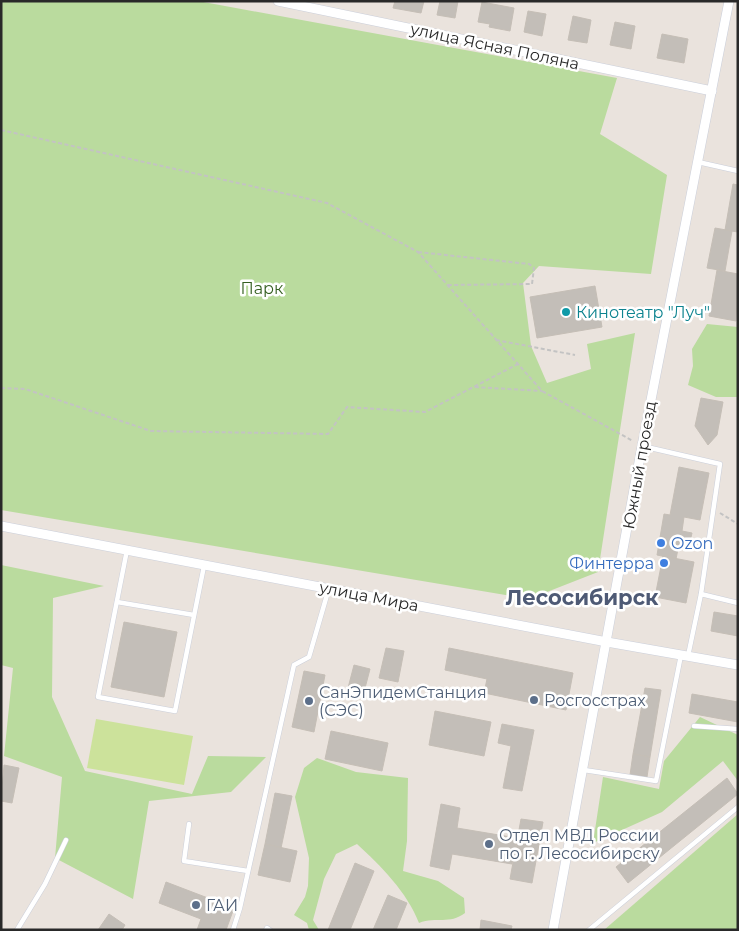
<svg xmlns="http://www.w3.org/2000/svg" width="739" height="931" font-family="Montserrat,sans-serif">
  <rect width="100%" height="100%" fill="#eae3dd"/>
  <g fill="#badb9e">
    <path d="M1 1H198L617 78 600 134 667 175 651 274 539 266 523 283 531 346 547 383 591 369 587 344 635 333 598 572 529 599 1 510Z"/>
    <path d="M707 324 738 327V397H716L688 385 693 366 692 349Z"/>
    <path d="M1 565 104 586 53 598 52 697 85 771 192 794 208 756 266 757 231 792 149 801 133 899 55 858 62 777 4 756 13 668 1 665Z"/>
    <path d="M700 717 738 735V781L723 761 662 812 593 843 603 777 659 789 664 761Z"/>
    <path d="M317 758 356 772 408 778 407 841 403 871 438 881 464 898 465 913C449 925 437 916 419 923 407 892 381 866 357 844L336 854 324 879 313 920 319 930H309L307 923 294 915 305 897 308 886 309 858 295 797 304 768Z"/>
    <path d="M738 814V930H604Z"/>
  </g>
  <path fill="#cce29b" d="M96 719 193 736 184 785 87 768Z"/>
  <g fill="#c3beb8" stroke="#c5beb6">
    <path d="M395 1H424L421 13 393 8Z"/>
    <path d="M440 1H458L455 18 437 15Z"/>
    <path d="M482 2 514 8 510 31 489 27 490 24 478 22Z"/>
    <path d="M528 11 546 14 542 36 524 32Z"/>
    <path d="M573 16 591 20 587 43 568 40Z"/>
    <path d="M615 22 635 26 631 49 610 45Z"/>
    <path d="M662 34 688 39 684 63 657 58Z"/>
    <path d="M733 184 738 185V232L725 230Z"/>
    <path d="M715 228 732 231 725 271 707 268Z"/>
    <path d="M717 270 738 274 736 321 709 316Z"/>
    <path d="M595 286 602 327 537 338 530 297Z"/>
    <path d="M701 398 723 402 717 435 708 445 695 426Z"/>
    <path d="M679 467 709 473 700 520 684 517 682 531 692 533 688 550 678 549 676 559 657 555 664 514 670 515Z"/>
    <path d="M663 556 694 562 686 603 655 597Z"/>
    <path d="M714 612 738 616V636L711 631Z"/>
    <path d="M124 622 177 632 164 697 111 687Z"/>
    <path d="M386 648 404 651 398 682 379 678Z"/>
    <path d="M449 648 573 673 566 710 484 693 487 679 445 670Z"/>
    <path d="M354 665 370 669 364 692 348 688Z"/>
    <path d="M304 671 325 675 314 732 292 727Z"/>
    <path d="M645 688 661 690 650 757 633 754Z"/>
    <path d="M692 694 738 702V722L689 713Z"/>
    <path d="M435 711 491 722 484 756 429 745Z"/>
    <path d="M502 724 534 730 522 791 503 788 511 746 498 743Z"/>
    <path d="M331 731 388 743 382 771 325 759Z"/>
    <path d="M633 754 650 757 647 777 630 775Z"/>
    <path d="M4 765 19 768 12 803 1 801Z"/>
    <path d="M727 778 738 794 628 883 616 867Z"/>
    <path d="M275 793 292 796 281 848 265 844Z"/>
    <path d="M441 804 460 808 457 828 517 838 512 864 452 854 449 870 430 866Z"/>
    <path d="M521 819 543 822 532 883 510 879Z"/>
    <path d="M265 844 297 851 290 882 258 875Z"/>
    <path d="M355 863 374 871 350 930H328Z"/>
    <path d="M166 882 234 908 226 930H197L201 919 159 903Z"/>
    <path d="M388 895 407 903 396 930H373Z"/>
    <path d="M109 914 125 925 122 930H98Z"/>
    <path d="M481 920 512 926 511 930H480Z"/>
  </g>
  <g fill="none" stroke-linecap="round" stroke-linejoin="round">
    <g stroke="#cbcfda" stroke-width="5.5">
      <g id="service">
        <path d="M698 162 738 171"/>
        <path d="M642 446 720 464 701 594"/>
        <path d="M127 550 98 697 175 711 204 566"/>
        <path d="M117 602 194 615"/>
        <path d="M688 656 701 594 738 603"/>
        <path d="M694 726 738 729"/>
        <path d="M584 770 656 781 681 655"/>
        <path d="M189 824 184 861 248 871"/>
        <path d="M17 930 45 884 66 840"/>
        <path d="M233 930 240 908 294 665 309 657 329 588"/>
        <path d="M266 930 267 928 270 930"/>
        <path d="M589 930 738 807"/>
      </g>
    </g>
    <g stroke="#cbcfda" stroke-width="10">
      <g id="minor">
        <path d="M278 1 712 91"/>
        <path d="M1 526 607 642 738 665"/>
        <path d="M553 930 642 446 729 1"/>
      </g>
    </g>
    <g stroke="#c3c3c3" stroke-width="2" stroke-dasharray="4 2.5" stroke-linecap="butt">
      <path d="M1 130 327 203 418 252 542 391 633 441"/>
      <path d="M418 252 529 264 534 268 532 284 448 285"/>
      <path d="M496 340 575 355"/>
      <path d="M475 387 542 391"/>
      <path d="M1 388 25 389 151 431 328 434 347 407 425 412 518 364"/>
      <path d="M720 513 738 524"/>
    </g>
    <use href="#service" stroke="#fff" stroke-width="4.5"/>
    <use href="#minor" stroke="#fff" stroke-width="9"/>
  </g>
  <circle fill="#0f9aa8" stroke="#fff" stroke-width="2" cx="566" cy="312" r="5"/>
  <g fill="#3f7fe0" stroke="#fff" stroke-width="2">
    <circle cx="661" cy="543" r="5"/>
    <circle cx="664" cy="563" r="5"/>
  </g>
  <g fill="#5c6f8a" stroke="#fff" stroke-width="2">
    <circle cx="534" cy="700" r="5"/>
    <circle cx="309" cy="701" r="5"/>
    <circle cx="489" cy="844" r="5"/>
    <circle cx="196" cy="905" r="5"/>
  </g>
  <g text-anchor="middle" stroke-width="5" stroke-linejoin="round" paint-order="stroke">
    <g font-size="16" fill="#292929" stroke="#fff">
      <text transform="translate(495 46) rotate(12)" y="6">улица Ясная Поляна</text>
      <text transform="translate(639 465) rotate(-80)" y="6">Южный проезд</text>
      <text transform="translate(369 596) rotate(11)" y="6">улица Мира</text>
    </g>
    <g font-size="16" fill="#355f21" stroke="#fff">
      <text x="262" y="294">Парк</text>
    </g>
    <g font-size="16" fill="#0d838f" stroke="#fff" text-anchor="start">
      <text x="576" y="318">Кинотеатр "Луч"</text>
    </g>
    <g font-size="16" fill="#366cbe" stroke="#fff" text-anchor="start">
      <text x="671" y="549">Ozon</text>
      <text x="654" y="569" text-anchor="end">Финтерра</text>
    </g>
    <g font-size="16" fill="#4e5e75" stroke="#fff" text-anchor="start">
      <text x="319" y="698">СанЭпидемСтанция<tspan x="319" dy="18">(СЭС)</tspan></text>
      <text x="544" y="706">Росгосстрах</text>
      <text x="499" y="841">Отдел МВД России<tspan x="499" dy="18">по г. Лесосибирску</tspan></text>
      <text x="206" y="911">ГАИ</text>
    </g>
    <g font-size="21" font-weight="bold" fill="#4e5a75" stroke="#fff">
      <text x="582" y="605">Лесосибирск</text>
    </g>
  </g>
  <rect width="739" height="931" fill="none" stroke="#292929" stroke-width="5"/>
</svg>
